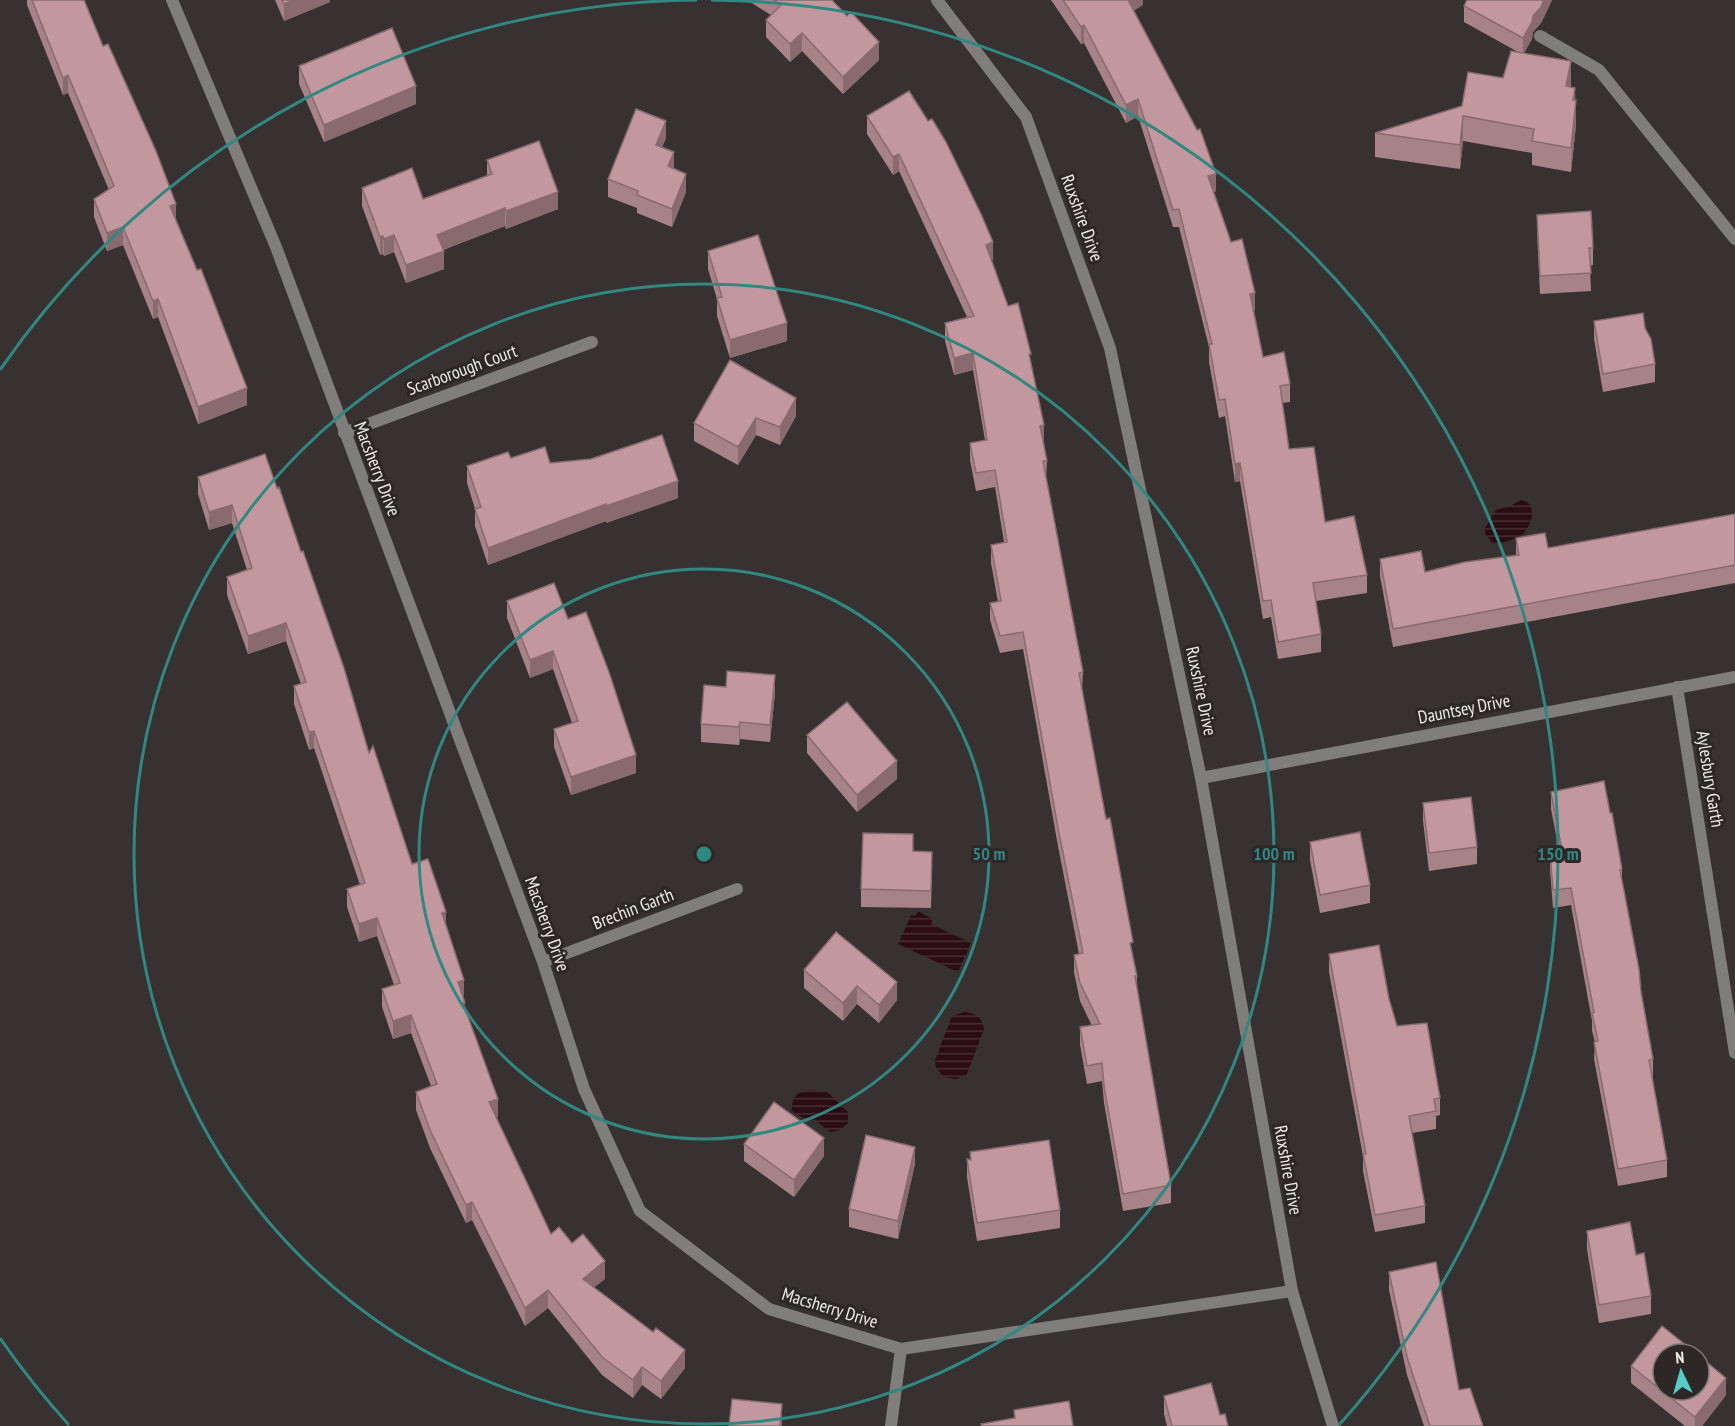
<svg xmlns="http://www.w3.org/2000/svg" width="1735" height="1426" font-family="'PT Sans Narrow',sans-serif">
  <defs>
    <pattern id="water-rules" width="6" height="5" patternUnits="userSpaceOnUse" patternTransform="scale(1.5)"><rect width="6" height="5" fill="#2a0c12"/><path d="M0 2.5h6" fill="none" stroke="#493035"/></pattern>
  </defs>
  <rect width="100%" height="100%" fill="#373132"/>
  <g fill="url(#water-rules)">
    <path d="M1521 500C1537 503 1533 521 1525 532 1518 539 1502 544 1492 543L1485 533V528L1496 510 1510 506Z"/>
    <path d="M918 911 933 919 931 924 971 943 958 972 898 944 911 915 915 916Z"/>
    <path d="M964 1012C974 1013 983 1017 984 1029L967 1074 956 1079 943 1077 936 1067 935 1060 952 1016Z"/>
    <path d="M808 1090 827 1092 848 1112V1123L840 1130 830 1132 815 1120 803 1118 792 1111C791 1099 796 1092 808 1090Z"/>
  </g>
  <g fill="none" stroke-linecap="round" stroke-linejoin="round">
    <path stroke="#807d7d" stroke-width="12" d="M1540 36 1599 70 1735 239"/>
    <g stroke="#807d7d" stroke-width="12">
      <path d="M172 0 276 247 543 962 584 1089 640 1211 769 1309 901 1349 1292 1291"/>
      <path d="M937 0 1026 117 1110 348 1201 778 1292 1291 1333 1426"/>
      <path d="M344 433 592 342"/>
      <path d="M1677 687 1735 1053"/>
      <path d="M1201 778 1735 677"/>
      <path d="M543 962 737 889"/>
      <path d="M891 1426 901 1349"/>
    </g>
  </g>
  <g fill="#a78388">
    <path d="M27 0H84L176 221 247 405 198 424 158 317 153 319 123 245 107 251 94 217V199L109 190 68 93 63 95 27 5Z"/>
    <path d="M275 0H330V2L284 21Z"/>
    <path d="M747 0H832L879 60 843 94 802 51 790 62 766 37V20L771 15Z"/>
    <path d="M1051 0H1143V5L1134 10 1216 191 1214 192 1255 310 1254 311 1263 357 1290 384V402L1282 403 1289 449 1325 522 1367 575V593L1316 601 1321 634V652L1278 659 1271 617 1263 619 1240 481 1235 482 1225 416 1219 418 1209 362V347L1179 227H1173L1138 116 1126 123 1084 43 1081 44Z"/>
    <path d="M1467 0H1552L1541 23 1533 32 1532 39 1524 53 1571 87 1575 100 1576 125 1571 172 1532 165V153L1463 141 1460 169 1375 157V133L1462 106 1503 78 1518 52 1464 22V6Z"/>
    <path d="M299 66 416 104 324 142 299 84Z"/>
    <path d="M867 116 993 260H991L1008 306 1031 365 1047 461 1046 478 1083 672 1082 690 1106 819 1137 976V991L1171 1185V1203L1123 1211 1104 1103 1102 1081 1087 1084 1080 1045V1027L1092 1026 1080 1001 1074 972V955L1079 954 1058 846 1023 649 1000 653 990 620V603L998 602 991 563V545L1004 542 995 487 976 491 970 460V443L985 440 973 370 954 375 945 341V323L967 317 899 171 893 175 867 134Z"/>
    <path d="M666 138 662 147 686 192 672 227 637 213V208L608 197V179Z"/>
    <path d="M487 160 558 209 506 229 505 226 443 250 444 269 406 283 394 252 384 256 383 254 380 255 362 206V188L423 199 487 176Z"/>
    <path d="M1537 215 1593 248V265L1590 266 1591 291 1540 294 1537 232Z"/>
    <path d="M708 251 787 341 730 358 717 316V299L708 269Z"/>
    <path d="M1594 321 1645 328 1655 364V382L1603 392 1594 339Z"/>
    <path d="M730 360 796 416 780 445 756 435 738 465 694 441V423Z"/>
    <path d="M511 458 550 463 678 498 606 523V521L488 565 475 526V509L467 483V466Z"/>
    <path d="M198 477 301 552 369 753 412 864 446 924 465 1008 498 1117H496L551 1234 572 1243 605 1279 594 1287 685 1368 661 1399 642 1385 633 1398 602 1375 548 1308 525 1326 472 1220 466 1223 430 1148 416 1110V1092L431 1086 411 1033 393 1039 382 1007V989L394 985 377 936 359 942 347 907V889L360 885 314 748 309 750 294 704V686L301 684 286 641 248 654 227 595V577L247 570 232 523 209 530 198 494Z"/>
    <path d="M1735 514V583L1393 647 1380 576V559L1425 572 1516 555V538L1548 548Z"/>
    <path d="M507 601 568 619 636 773 571 795 554 747V729L572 723 553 669 530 678 507 618Z"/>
    <path d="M775 693 770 742 740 739 739 745 701 742V724Z"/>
    <path d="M807 735 897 779 857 812 807 753Z"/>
    <path d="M1551 792 1622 869V880L1653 1059V1077H1652L1667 1160V1177L1618 1186 1594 1059 1595 1042 1592 1031V1021L1571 905 1553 908 1550 870V852L1559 850 1551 809Z"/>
    <path d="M1423 803 1477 847V864L1429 871 1423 821Z"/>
    <path d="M1310 842 1370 885V903L1320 913 1310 860Z"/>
    <path d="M913 851 932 869 931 908 861 907V889Z"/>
    <path d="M836 932 897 1000 879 1023 857 1004 843 1021 804 988V970Z"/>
    <path d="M1329 954 1389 999 1397 1026 1440 1098V1115L1436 1116V1129L1412 1133 1425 1206V1223L1375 1232 1363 1171V1156L1329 972Z"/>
    <path d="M744 1144 824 1156 794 1197 744 1161Z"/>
    <path d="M970 1152 1060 1210V1228L977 1241 967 1177V1159L970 1160Z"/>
    <path d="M915 1164 898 1239 849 1227V1209Z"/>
    <path d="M1587 1231 1636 1255 1651 1296V1314L1599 1323 1587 1249Z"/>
    <path d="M1389 1272 1459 1390 1483 1426H1424L1407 1375 1389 1290Z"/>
    <path d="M1631 1366 1726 1395 1702 1426H1685L1631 1383Z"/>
    <path d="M1164 1396 1220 1415 1228 1426H1167L1164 1414Z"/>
  </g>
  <g fill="#886a6f">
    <path d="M293 0H330V2L284 21V4Z"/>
    <path d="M1127 0H1143V5L1127 15Z"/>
    <path d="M1544 0H1552L1541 23 1533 32 1532 39 1523 55V38L1533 16Z"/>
    <path d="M1084 25V43L1081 44V27Z"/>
    <path d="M802 33V51L790 62V44Z"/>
    <path d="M879 42V60L843 94V77Z"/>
    <path d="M1571 61V86L1566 110V86Z"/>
    <path d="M68 75V93L63 95V78Z"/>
    <path d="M416 86V104L324 142V125Z"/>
    <path d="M1575 88 1576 125 1571 172 1573 100Z"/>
    <path d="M1138 99V116L1126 123V105Z"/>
    <path d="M1463 116V141L1460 169V145Z"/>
    <path d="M666 121V138L656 162V145Z"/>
    <path d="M674 152V169L668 166Z"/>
    <path d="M899 154V171L893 175V157Z"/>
    <path d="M686 174V192L672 227V209Z"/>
    <path d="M1216 174V191L1208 194V176Z"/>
    <path d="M558 192V209L506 229V211Z"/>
    <path d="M176 204V221L170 206Z"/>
    <path d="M505 208V226L437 252V235Z"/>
    <path d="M123 227V245L107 251V233Z"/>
    <path d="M394 235V252L384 256V239Z"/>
    <path d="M383 236V254L380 255V237Z"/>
    <path d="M993 242V260L986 263V245Z"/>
    <path d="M444 251V269L406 283V265Z"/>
    <path d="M1255 293V310L1250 311V294Z"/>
    <path d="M158 299V317L153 319V301Z"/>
    <path d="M787 323V341L730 358V340Z"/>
    <path d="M973 353V370L954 375V358Z"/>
    <path d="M247 388V405L198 424V407Z"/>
    <path d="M796 398V416L780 445V427Z"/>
    <path d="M756 418V435L738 465V447Z"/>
    <path d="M1044 425V443L1040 444V426Z"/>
    <path d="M1240 463V481L1235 482V464Z"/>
    <path d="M678 481V498L606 523V506Z"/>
    <path d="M606 504V521L488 565V548Z"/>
    <path d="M232 505V523L209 530V512Z"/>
    <path d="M286 623V641L248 654V636Z"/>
    <path d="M553 651V669L530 678V660Z"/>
    <path d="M775 675V693L770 742V725Z"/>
    <path d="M740 722V739L739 745V727Z"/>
    <path d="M314 731V748L309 750V732Z"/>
    <path d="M636 755V773L571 795V777Z"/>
    <path d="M897 761V779L857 812V795Z"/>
    <path d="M446 912V930L442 913Z"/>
    <path d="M377 918V936L359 942V924Z"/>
    <path d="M464 980V998L458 982Z"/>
    <path d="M897 982V1000L879 1023V1005Z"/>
    <path d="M857 986V1004L843 1021V1003Z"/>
    <path d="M411 1015V1033L393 1039V1021Z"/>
    <path d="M498 1099V1117L489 1120V1102Z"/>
    <path d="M824 1138V1156L794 1197V1180Z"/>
    <path d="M915 1147V1164L898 1239V1221Z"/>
    <path d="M472 1202V1220L466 1223V1205Z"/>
    <path d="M605 1261V1279L583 1296V1279Z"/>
    <path d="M548 1290V1308L525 1326V1308Z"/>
    <path d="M685 1350V1368L661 1399V1381Z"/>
    <path d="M642 1367V1385L633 1398V1380Z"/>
    <path d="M1726 1378V1395L1702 1426H1695V1417Z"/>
    <path d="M782 1404V1426H780Z"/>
  </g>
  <g fill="#c2989e" stroke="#886a6f" stroke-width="1.5">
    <path d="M32 0H84L103 46 108 44 156 151 176 204 170 206 197 270 201 269 247 388 198 407 158 299 153 301 123 227 107 233 94 199 114 186 68 75 63 78Z"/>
    <path d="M282 0H293L284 4Z"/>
    <path d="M774 0H832L847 16 851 12 879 42 843 77 802 33 790 44 766 20 781 5Z"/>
    <path d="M1063 0H1128L1197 130 1200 129 1216 174 1208 176 1231 242 1242 239 1255 293 1250 294 1263 357 1284 352 1290 384 1280 386 1289 449 1314 447 1325 522 1354 516 1367 575 1313 583 1321 634 1278 642 1271 600 1263 601 1240 463 1235 464 1225 399 1219 400 1209 344H1212L1179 209 1173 210 1138 99 1126 105 1084 25 1081 27Z"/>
    <path d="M1467 0H1544L1541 7 1533 16 1532 22 1523 38 1464 6Z"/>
    <path d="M392 28 416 86 324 125 299 66Z"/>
    <path d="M1511 51 1571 61 1566 86 1575 88 1573 100H1576L1571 148 1532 141 1534 129 1463 116 1460 145 1375 133 1462 106 1468 72 1503 78Z"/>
    <path d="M909 91 928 121 932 119 946 142 981 214 993 242 986 245 1008 306 1018 303 1031 354H1029L1044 425 1040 426 1047 461H1043L1083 672 1079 673 1106 819 1110 818 1133 942 1130 943 1137 976H1135L1171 1185 1123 1194 1104 1086 1102 1063 1087 1066 1080 1027 1100 1024 1080 983 1074 955 1083 953 1058 828 1023 632 1000 636 990 603 1001 601 991 545 1007 542 995 470 976 473 970 443 987 440 973 353 954 358 945 323 974 316 899 154 893 157 867 116Z"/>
    <path d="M636 109 666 121 656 145 674 152 668 166 686 174 672 209 637 195 638 191 608 179Z"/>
    <path d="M539 141 558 192 506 211 505 208 437 235 444 251 406 265 394 235 384 239 383 236 380 237 362 188 412 168 423 199 492 174 487 160Z"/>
    <path d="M1591 211 1593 248H1589L1591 273 1540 276 1537 215Z"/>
    <path d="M758 235 787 323 730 340 717 298 722 297 708 251Z"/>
    <path d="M1643 313 1645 328 1651 339 1655 364 1603 374 1594 321Z"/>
    <path d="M730 360 796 398 780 427 756 418 738 447 694 423Z"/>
    <path d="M662 435 678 481 606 506V504L488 548 475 509 481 507 467 466 508 452 511 458 545 447 550 463 591 459Z"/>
    <path d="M265 454 277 488 279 487 301 552 303 551 344 668 369 753 373 746 412 864 428 859 446 912 442 913 464 980 458 982 465 1003H463L498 1099 489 1102 551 1234 559 1227 572 1243 583 1234 605 1261 583 1279 653 1332 656 1328 685 1350 661 1381 642 1367 633 1380 602 1357 548 1290 525 1308 472 1202 466 1205 430 1130 416 1092 437 1084 411 1015 393 1021 382 989 400 983 377 918 359 924 347 889 365 883 314 731 309 732 294 686 306 682 286 623 248 636 227 577 252 568 232 505 209 512 198 477Z"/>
    <path d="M1735 514V565L1393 629 1380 559 1421 551 1425 572 1465 562 1519 555 1516 538 1545 533 1548 548Z"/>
    <path d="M554 583 568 619 586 612 609 672 636 755 571 777 554 729 578 721 553 651 530 660 507 601Z"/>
    <path d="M727 671 775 675 770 725 740 722 739 727 701 724 704 685 726 687Z"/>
    <path d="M847 702 897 761 857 795 807 735Z"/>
    <path d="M1604 781 1610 813H1612L1622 869 1620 870 1639 969 1641 992 1653 1059 1649 1060 1667 1160 1618 1169 1594 1042 1598 1041 1592 1013 1594 1012 1571 888 1553 890 1550 852 1562 850 1551 792Z"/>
    <path d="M1471 797 1477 847 1429 853 1423 803Z"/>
    <path d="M1360 832 1370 885 1320 895 1310 842Z"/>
    <path d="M863 833 913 834V851L932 852 931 891 861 889Z"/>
    <path d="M836 932 897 982 879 1005 857 986 843 1003 804 970Z"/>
    <path d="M1379 945 1389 999 1397 1026 1427 1023 1440 1098 1434 1099 1436 1111 1409 1116 1425 1206 1375 1215 1363 1154H1366L1329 954Z"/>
    <path d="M774 1102 824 1138 794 1180 744 1144Z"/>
    <path d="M866 1135 915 1147 898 1221 849 1209Z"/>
    <path d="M1049 1140 1060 1210 977 1223 967 1159 971 1160 970 1152Z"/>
    <path d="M1630 1222 1636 1255 1644 1253 1651 1296 1599 1305 1587 1231Z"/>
    <path d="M1436 1262 1459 1390 1470 1388 1483 1426H1430L1407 1357 1389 1272Z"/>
    <path d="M1662 1326 1697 1354H1663V1390H1699V1356L1726 1378 1695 1417 1631 1366Z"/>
    <path d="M1211 1383 1220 1415 1225 1414 1228 1426H1172L1164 1396Z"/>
    <path d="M732 1399 782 1404 780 1426H729Z"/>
    <path d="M1069 1401 1073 1426H982L981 1424 1015 1418 1014 1410Z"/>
  </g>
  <g fill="none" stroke="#318881" stroke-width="3">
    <circle cx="704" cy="854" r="285"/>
    <circle cx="704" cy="854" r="570"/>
    <path d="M69 1425A854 854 0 0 1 0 1338M0 370A854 854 0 0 1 697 0M711 0A854 854 0 0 1 1339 1425"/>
  </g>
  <g text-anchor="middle" stroke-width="6" stroke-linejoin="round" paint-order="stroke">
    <g font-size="18" fill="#f0ecec" stroke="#2d2728">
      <text transform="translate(1082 218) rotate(70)" y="6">Ruxshire Drive</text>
      <text transform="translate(462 370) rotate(-20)" y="6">Scarborough Court</text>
      <text transform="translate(377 469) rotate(69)" y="6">Macsherry Drive</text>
      <text transform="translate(1201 691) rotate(78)" y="6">Ruxshire Drive</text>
      <text transform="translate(1464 709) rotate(-11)" y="6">Dauntsey Drive</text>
      <text transform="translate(1710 779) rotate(81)" y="6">Aylesbury Garth</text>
      <text transform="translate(633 909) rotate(-21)" y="6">Brechin Garth</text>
      <text transform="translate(547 924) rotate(70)" y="6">Macsherry Drive</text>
      <text transform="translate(1288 1170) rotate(80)" y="6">Ruxshire Drive</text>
      <text transform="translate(830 1308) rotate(17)" y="6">Macsherry Drive</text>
    </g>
  </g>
  <circle cx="704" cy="854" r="9" fill="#318881" stroke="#2d2728" stroke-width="3"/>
  <g font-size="18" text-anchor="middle" font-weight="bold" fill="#318881" stroke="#2d2728" stroke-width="6" stroke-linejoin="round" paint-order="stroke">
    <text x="989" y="860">50 m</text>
    <text x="1274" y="860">100 m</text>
    <text x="1558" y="860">150 m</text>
  </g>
  <g transform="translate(1681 1372) rotate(355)"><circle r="28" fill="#2d2728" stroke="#7b7676" stroke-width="1.5"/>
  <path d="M0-4.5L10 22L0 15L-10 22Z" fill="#54cdc7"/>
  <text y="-9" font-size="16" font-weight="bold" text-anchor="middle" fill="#f0ecec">N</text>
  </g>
</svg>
